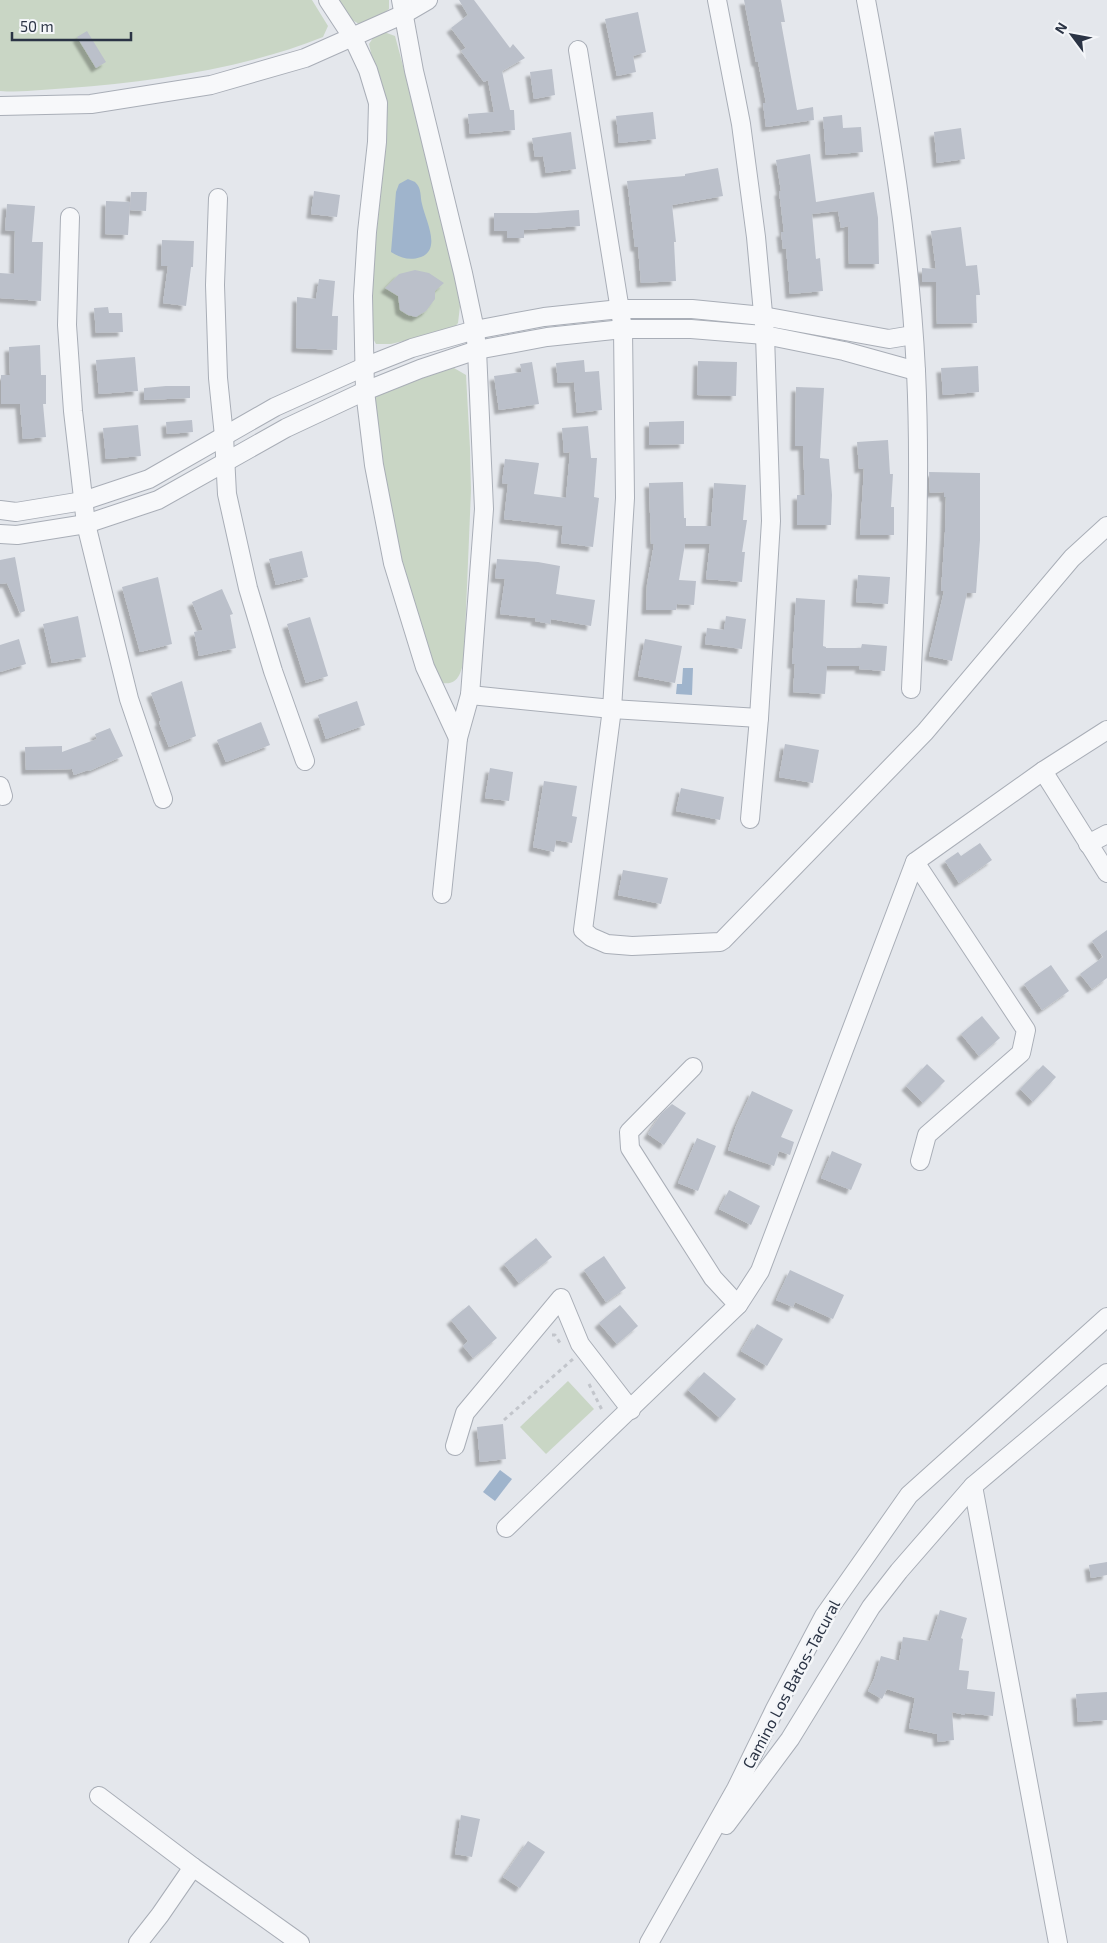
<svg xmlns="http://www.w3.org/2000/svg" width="1107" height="1943" font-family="'Exo 2',sans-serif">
  <defs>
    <filter id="shadow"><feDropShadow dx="-4.5" dy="4.5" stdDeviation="1" flood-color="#0004"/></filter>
  </defs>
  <rect width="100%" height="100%" fill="#e4e7ec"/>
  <g fill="#c9d6c5">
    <path d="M0 0H312L328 26 323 37C247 68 151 82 69 88 46 89 23 93 0 91Z"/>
    <path d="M334 0H389V9L378 17 359 24 345 16Z"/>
    <path d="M384 32 395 36 450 241 460 306 458 323 453 329 391 344H376L370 333V295L383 171 387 108 380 77 372 57 369 44 375 35Z"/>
    <path d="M454 368 466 375 470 448 471 491 464 657C462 670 459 686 442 683L438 678 412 604 399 553 381 459 375 414V396L440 370Z"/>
    <path d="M568 1381 594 1409 546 1454 520 1427Z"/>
  </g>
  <g fill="#9fb4cc">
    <path d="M408 179C408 179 415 182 415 182 422 188 420 197 422 204 425 219 442 249 421 257 409 261 401 258 391 252L396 192 399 184Z"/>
    <path d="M683 668H693L692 695 676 694 677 684H682Z"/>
    <path d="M500 1470 512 1479 495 1501 483 1492Z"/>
  </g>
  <g fill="#bbc0ca" filter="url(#shadow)">
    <path d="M459 0H474L510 48 513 44 525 58 502 71 510 110H514L515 130 470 134 468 114 494 112 488 80 484 82 461 51 466 48 451 28 468 15Z"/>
    <path d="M744 0H781L785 22H781L797 110 813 107 814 120 766 127 763 103H766L758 62H756Z"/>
    <path d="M638 12 646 52 633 56 636 72 617 76 605 19Z"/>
    <path d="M87 31 106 62 96 68 77 37Z"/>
    <path d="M552 69 555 95 534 99 530 72Z"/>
    <path d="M653 112 656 139 619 143 616 116Z"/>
    <path d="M842 115 843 128 861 127 863 152 826 155 823 117Z"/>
    <path d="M961 128 965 159 937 163 934 132Z"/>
    <path d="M571 132 576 169 546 173 543 156 535 157 532 138Z"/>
    <path d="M810 154 816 202 874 192 878 218 879 264H849L848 226 841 228 838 211 812 214 816 259 820 258 823 291 790 294 786 248 783 249 781 232H784L779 191H781L776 160Z"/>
    <path d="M718 168 723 196 672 205 676 242H674L676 281 641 283 638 247H635L627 181 685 176V174Z"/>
    <path d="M314 191 340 195 337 217 311 214Z"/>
    <path d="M131 192H147L146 211 130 210Z"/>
    <path d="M106 201 130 202 128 235 105 234Z"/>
    <path d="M7 204 35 206 32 242H43L41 301 0 298V273L14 274 15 231 5 230Z"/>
    <path d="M579 210 580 226 524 230V238H507V231H494V213H536Z"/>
    <path d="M961 227 966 266 977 265 980 295H976L977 323 937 324 936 282H922V268L936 269 931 231Z"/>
    <path d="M162 240 194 241 193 267H191L186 306 163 303 168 266H161Z"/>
    <path d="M415 270 429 273 444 283 435 291V299L426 311 416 317 408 315 400 310 398 296 385 288 399 274Z"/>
    <path d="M319 279 335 281 332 316H338L337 350 296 348 297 297 316 299Z"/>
    <path d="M108 307 109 313H122L123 332 96 333 94 308Z"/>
    <path d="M40 345 41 375H46V404H43L46 437 23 439 20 404H1V375H10L9 347Z"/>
    <path d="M135 357 138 391 99 394 96 360Z"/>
    <path d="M584 360 585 372 599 371 602 410 577 413 574 382 558 383 556 363Z"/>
    <path d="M698 361 737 362 736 396 697 395Z"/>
    <path d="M532 362 539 404 499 410 494 376 522 372 520 364Z"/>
    <path d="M978 366 979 392 943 395 941 368Z"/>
    <path d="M166 386H190V398L144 400V388Z"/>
    <path d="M796 387 824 388 820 458 829 459 832 495 831 525H797V495H805L803 446H795Z"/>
    <path d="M192 420 193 432 167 434 166 422Z"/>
    <path d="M684 421V444L649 445V422Z"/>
    <path d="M138 425 141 456 106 459 103 428Z"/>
    <path d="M588 426 591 458H597L594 497 599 498 593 547 561 543 563 526 504 519 508 484 502 483 505 459 539 463 534 494 566 498 570 452 564 453 562 428Z"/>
    <path d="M888 440 890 474H893L891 507H894V535H860L864 468 859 469 857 442Z"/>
    <path d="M929 472 980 473V540L976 593H967L952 661 929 656 944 591H941L945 532 946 497H944V492L930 493Z"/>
    <path d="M683 482 684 518H686V526H711L714 483 746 485 743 520H747L742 552H745L742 582 706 579 710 544H685L679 580 696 581 694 605 677 604 676 610H646L647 584 654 544H651L649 483Z"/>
    <path d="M302 551 308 577 276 585 269 559Z"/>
    <path d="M15 557 25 611 20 613 7 583 0 584V560Z"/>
    <path d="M497 559 538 562 560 566 556 594 595 600 591 626 551 619 550 624 535 621 536 618 500 614 505 579 495 578Z"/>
    <path d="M858 575 890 577 888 604 856 602Z"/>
    <path d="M158 577 172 644 140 652 122 587Z"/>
    <path d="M222 589 233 614 230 615 236 648 199 656 194 632 203 630 192 602Z"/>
    <path d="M796 598 825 600 823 646 826 647V648H861L862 644 887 646 885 671 859 669 860 666H827L825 694 793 692 795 664H792Z"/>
    <path d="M78 616 86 657 52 663 43 624Z"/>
    <path d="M726 616 746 619 742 649 705 644 707 628 724 630Z"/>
    <path d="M310 617 328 676 306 683 287 624Z"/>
    <path d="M19 639 26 664 0 672V645Z"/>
    <path d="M645 639 682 646 675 683 638 676Z"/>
    <path d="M182 681 196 736 169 747 159 722 161 721 151 693Z"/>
    <path d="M357 701 365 725 326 739 318 715Z"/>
    <path d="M261 722 270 745 226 762 217 740Z"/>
    <path d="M110 728 123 756 89 771 88 770 74 775 72 769 26 770 25 747 62 746V752L97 739 95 734Z"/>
    <path d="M785 744 819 750 813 783 779 777Z"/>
    <path d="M490 768 513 772 509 801 485 798Z"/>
    <path d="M544 781 577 786 572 816 577 817 572 843 556 840 554 852 533 847Z"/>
    <path d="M681 788 724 797 720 820 676 811Z"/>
    <path d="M980 843 992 860 959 883 945 861 958 852 961 856Z"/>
    <path d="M623 870 668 878 661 904 618 895Z"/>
    <path d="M1107 930V978L1092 989 1080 974 1103 957 1092 941Z"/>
    <path d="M1051 965 1069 991 1042 1010 1024 984Z"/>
    <path d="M982 1016 1000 1038 979 1056 961 1034Z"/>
    <path d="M927 1064 945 1081 923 1103 906 1086Z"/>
    <path d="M1043 1065 1056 1077 1033 1102 1020 1089Z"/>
    <path d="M752 1091 793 1110 781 1137 794 1142 790 1155 779 1151 774 1166 728 1150 736 1126Z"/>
    <path d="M672 1104 686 1113 664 1145 648 1134 661 1114Z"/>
    <path d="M697 1138 716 1146 698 1191 678 1183Z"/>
    <path d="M832 1151 862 1164 851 1190 821 1178Z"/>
    <path d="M729 1190 760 1206 751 1225 719 1209Z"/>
    <path d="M536 1238 552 1257 519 1283 504 1264Z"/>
    <path d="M604 1256 626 1288 606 1302 584 1270Z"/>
    <path d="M790 1270 844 1295 833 1319 795 1302 793 1307 776 1300Z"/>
    <path d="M469 1305 497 1338 473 1358 463 1346 468 1341 451 1320Z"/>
    <path d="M620 1305 638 1326 617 1344 599 1323Z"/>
    <path d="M757 1324 783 1339 767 1366 741 1351Z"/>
    <path d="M704 1372 736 1399 720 1418 688 1390Z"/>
    <path d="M503 1424 506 1459 480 1462 477 1427Z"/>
    <path d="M1107 1562V1575L1091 1578 1089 1565Z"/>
    <path d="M940 1610 967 1618 961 1638 963 1639 959 1670 969 1671 967 1689 995 1692 993 1716 965 1713V1715L952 1712 954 1740 938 1742 937 1734 909 1728 915 1698 887 1689 882 1699 868 1691 874 1679 881 1656 899 1661 903 1637 930 1641Z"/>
    <path d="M1107 1692V1720L1078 1722 1076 1694Z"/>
    <path d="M461 1815 480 1819 472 1857 455 1854Z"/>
    <path d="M528 1841 545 1852 520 1888 503 1877Z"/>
  </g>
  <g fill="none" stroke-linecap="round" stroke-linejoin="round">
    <g stroke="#a9aeb7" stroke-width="20">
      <g id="minor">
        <path d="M328 0 353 38 368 70 378 103 377 142 367 232 363 296 365 391 374 465 393 563 425 667 458 738"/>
        <path d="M401 0 414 71 463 273 475 330 477 350 484 509 470 695 458 738 442 894"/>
        <path d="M717 0 741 124 756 237 765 335 771 521 759 718 750 819"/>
        <path d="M866 0C889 122 910 247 916 371 921 477 916 583 911 689"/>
        <path d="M578 50 623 329 625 498 612 709 583 930 591 937 607 944 632 946 720 942 723 940 925 732 1072 558 1107 526"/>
        <path d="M0 106 91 104 211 85 305 58 404 14 428 0"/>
        <path d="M218 198 215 285 218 378 224 436 227 494 248 588 273 671 305 761"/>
        <path d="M70 217 67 325 73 411 86 524 129 699 163 799"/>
        <path d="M0 510 16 512 83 501 149 479 275 407 364 367 412 348 475 330 544 317 620 309H692L763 316 889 339 913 335"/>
        <path d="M0 534 17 535 86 524 158 500 286 428 365 391 420 369 477 350 547 337 623 329H691L765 335 844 351 916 371"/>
        <path d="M470 695 612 709 759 718"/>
        <path d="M1043 771 1107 873"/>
        <path d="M0 786 3 796"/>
        <path d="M1088 844 1107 834"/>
        <path d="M915 862 1026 1030 1021 1053 927 1135 920 1161"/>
        <path d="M693 1067 629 1132 630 1148 713 1278 738 1305"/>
        <path d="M455 1446 465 1413 561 1298 580 1344 631 1410"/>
        <path d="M973 1486 1058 1943"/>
        <path d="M506 1528 738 1305 760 1271 915 862 1043 771 1107 730"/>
        <path d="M99 1796 193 1867 300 1943"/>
        <path d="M726 1825 790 1739 871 1607 899 1571 973 1486 1107 1373"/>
        <path d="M138 1943 160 1915 193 1867"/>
        <path d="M649 1943 736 1789 775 1709 824 1616 909 1495 1107 1317"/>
      </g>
    </g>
    <g stroke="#c2c5cb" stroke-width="3" stroke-dasharray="4 4" stroke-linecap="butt">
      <path d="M552 1335H555L562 1346"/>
      <path d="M589 1384 603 1412"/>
      <path d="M504 1420 573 1359"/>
    </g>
    <use href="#minor" stroke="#f7f8fa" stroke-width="18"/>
  </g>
  <g text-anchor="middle" stroke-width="5" stroke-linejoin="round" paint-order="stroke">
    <g font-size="16" fill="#2b3445" stroke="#f4f6f9">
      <text transform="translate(791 1684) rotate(-62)" y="6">Camino Los Batos-Tacural</text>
    </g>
  </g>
  <g transform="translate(1072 35) rotate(302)" stroke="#f4f6f9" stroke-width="4" paint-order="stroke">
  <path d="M0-4L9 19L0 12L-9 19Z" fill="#2b3445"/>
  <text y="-8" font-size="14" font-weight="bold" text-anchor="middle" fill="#2b3445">N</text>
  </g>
  <path d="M12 32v8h119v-8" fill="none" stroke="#2b3445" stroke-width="2.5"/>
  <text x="20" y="32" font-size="15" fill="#2b3445" stroke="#f4f6f9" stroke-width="4" paint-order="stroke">50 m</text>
</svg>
